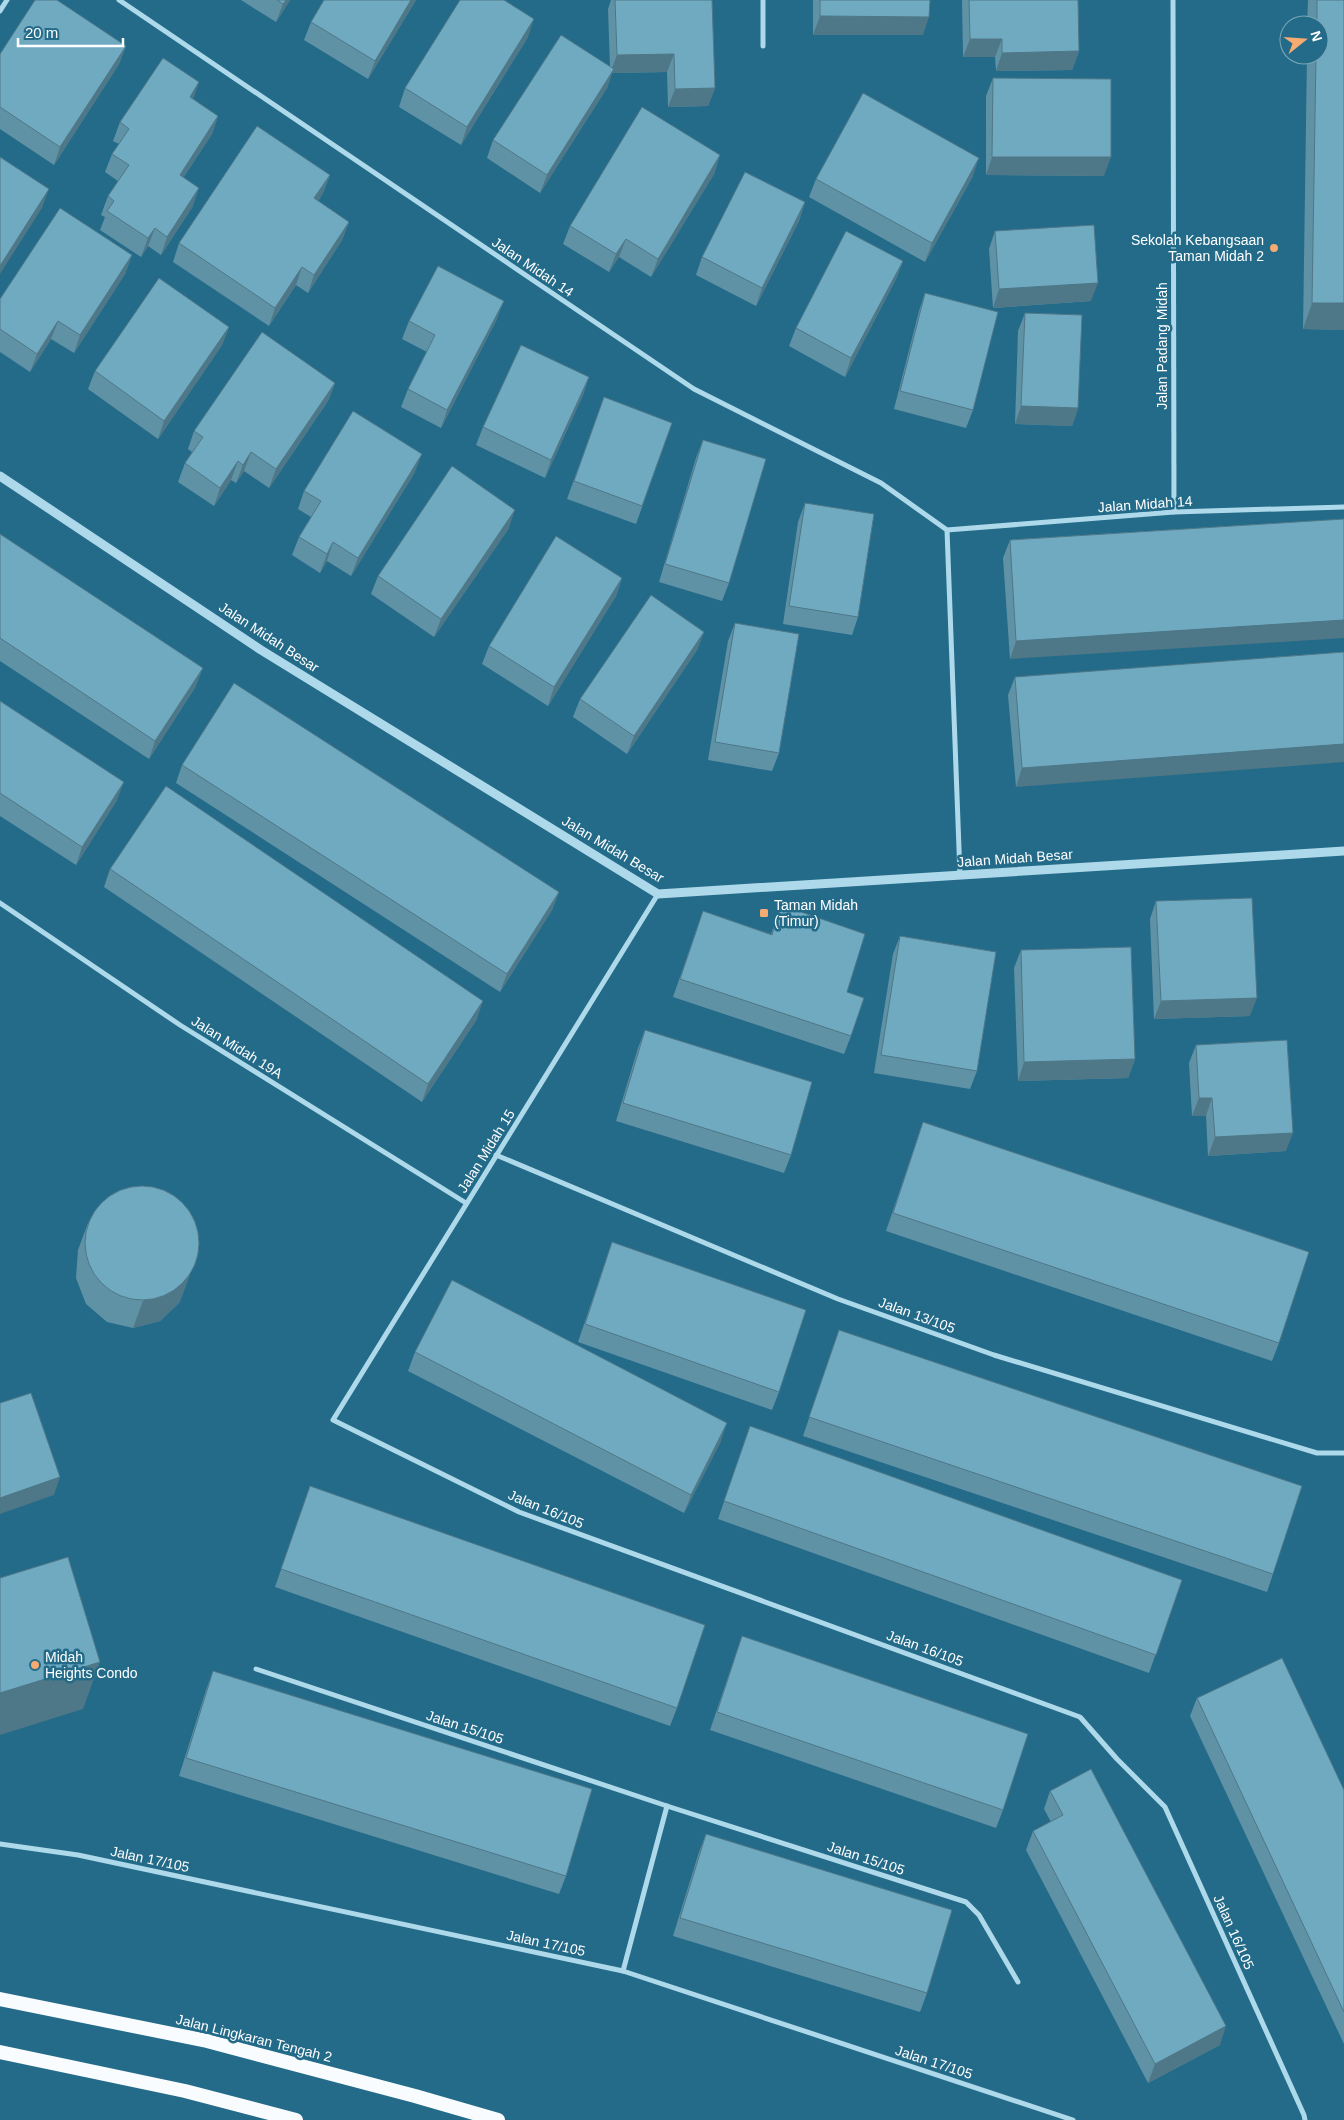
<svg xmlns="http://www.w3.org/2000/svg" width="1344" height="2120" font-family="Helvetica,sans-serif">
  <rect width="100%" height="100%" fill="#236b89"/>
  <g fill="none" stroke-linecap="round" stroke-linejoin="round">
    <g stroke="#aed9ea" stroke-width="5">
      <path d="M119 0 694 389 881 483 947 530 1174 512 1344 507"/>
      <path d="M763 0V46"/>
      <path d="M1173 0 1174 512"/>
      <path d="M0 11 7 0"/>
      <path d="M947 530 960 875"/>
      <path d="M658 894 333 1420 519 1512 1080 1717 1117 1759 1165 1807 1304 2115 1305 2120"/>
      <path d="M0 903 180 1025 466 1203"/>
      <path d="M496 1155 838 1299 994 1355 1317 1453H1344"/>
      <path d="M256 1669 667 1806 966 1902 979 1915 1018 1982"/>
      <path d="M0 1844 78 1855 623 1971 1073 2120"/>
      <path d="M623 1971 667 1806"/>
    </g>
    <path stroke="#aed9ea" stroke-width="9" d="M0 476 261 650 658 894 1344 851"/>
    <g stroke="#f8fcfe" stroke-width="14">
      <path d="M0 1999 207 2041 415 2096 498 2120"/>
      <path d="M0 2052 185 2091 296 2120"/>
    </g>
  </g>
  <g fill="#6092a6">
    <path d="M241 0H290L276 22Z"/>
    <path d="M324 0H416L368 79 304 40 311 22Z"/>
    <path d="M611 0H712L715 88 708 106 668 107 667 72 612 73 607 88 540 193 487 158 493 140 610 67 608 9Z"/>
    <path d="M813 0H930L923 35H813Z"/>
    <path d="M962 0H1078L1079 51 1072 70 996 71 995 57H963Z"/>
    <path d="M1308 0H1344V330L1303 329 1307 55H1319V25H1307Z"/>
    <path d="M528 37 461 145 399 107 405 88Z"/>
    <path d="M126 46 119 64 54 165 0 129V54Z"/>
    <path d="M993 78 1104 176 986 175V96Z"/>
    <path d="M193 99 218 116 212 134 183 178 193 206 161 255 148 246 141 257 100 230 105 217 101 215 108 196 118 181 105 172 112 154 119 144 113 141 120 122Z"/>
    <path d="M720 155 714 174 651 277 619 257 609 272 563 244 570 226Z"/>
    <path d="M330 175 323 193 318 201 349 222 342 240 308 293 296 285 269 326 173 262 179 243Z"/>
    <path d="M973 176 925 262 809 197 816 179Z"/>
    <path d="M805 202 799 221 756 306 696 275 702 257Z"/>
    <path d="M995 231 1091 301 993 308 989 249Z"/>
    <path d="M132 255 125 274 74 353 51 339 30 372 0 352V299Z"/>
    <path d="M903 261 896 279 845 377 789 346 796 328Z"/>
    <path d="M925 293 973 410 966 428 894 409 919 311Z"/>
    <path d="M1025 313 1078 408 1072 426 1015 424 1018 331Z"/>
    <path d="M497 319 441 428 401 407 408 389 427 352 402 339 409 321Z"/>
    <path d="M229 327 222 345 158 439 88 389 95 371Z"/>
    <path d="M589 377 583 395 545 478 476 445 483 427Z"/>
    <path d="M335 383 328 401 269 488 244 471 236 483 231 480 214 506 178 482 185 463 192 452 188 449 194 431Z"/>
    <path d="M604 397 672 423 636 524 567 499Z"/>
    <path d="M703 440 729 583 722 601 659 582 696 458Z"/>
    <path d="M415 472 351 576 327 561 320 573 292 555 299 537 311 517 298 509 304 491Z"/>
    <path d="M805 503 858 617 852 635 783 624 798 522Z"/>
    <path d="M1344 519 1010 659 1003 558 1010 540Z"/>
    <path d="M509 528 434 637 371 594 378 576Z"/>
    <path d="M0 534 196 686 149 759 0 661Z"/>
    <path d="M622 578 616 596 548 706 482 664 489 646Z"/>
    <path d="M735 623 779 753 772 771 708 760 728 641Z"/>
    <path d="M704 632 697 650 627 754 573 717 580 699Z"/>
    <path d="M1344 652 1016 787 1008 695 1015 677Z"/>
    <path d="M0 701 117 800 76 865 0 816Z"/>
    <path d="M182 765 559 892 552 910 500 992 176 783Z"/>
    <path d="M110 869 477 1019 422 1102 104 887Z"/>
    <path d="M1156 901 1250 1016 1154 1019 1150 919Z"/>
    <path d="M781 905 847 992 851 1036 844 1054 673 997 703 911 771 934Z"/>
    <path d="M900 936 977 1071 970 1089 874 1073 893 954Z"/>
    <path d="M1021 950 1135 1059 1128 1078 1018 1081 1014 968Z"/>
    <path d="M645 1030 791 1155 784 1173 616 1121 638 1048Z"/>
    <path d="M1196 1045 1286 1151 1208 1156 1206 1116H1192L1189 1063Z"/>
    <path d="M923 1122 1279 1343 1272 1361 886 1231Z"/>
    <path d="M88 1223 180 1302 160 1321 133 1328 107 1322 86 1304 76 1278 78 1250Z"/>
    <path d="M612 1242 779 1392 772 1410 578 1342Z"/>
    <path d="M839 1330 1273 1574 1267 1592 803 1436Z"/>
    <path d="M415 1352 721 1441 684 1513 408 1371Z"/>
    <path d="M750 1426 1182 1580 1149 1673 718 1519Z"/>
    <path d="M310 1486 677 1708 670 1726 275 1587Z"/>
    <path d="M742 1636 1003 1810 996 1828 710 1730Z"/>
    <path d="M213 1671 566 1876 559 1894 179 1776 206 1690Z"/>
    <path d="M1197 1698 1344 1790V2044L1190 1716Z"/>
    <path d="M1050 1791 1220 2045 1148 2083 1026 1850 1033 1831 1051 1822 1044 1809Z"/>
    <path d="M706 1834 927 1993 920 2012 673 1936 699 1852Z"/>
  </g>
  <g fill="#4e7787">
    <path d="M286 0H290L276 22 283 4Z"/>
    <path d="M411 0H416L368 79 375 61Z"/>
    <path d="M820 16 929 17 923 35H813Z"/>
    <path d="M534 19 528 37 461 145 467 127Z"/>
    <path d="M970 39H1002L995 57H963Z"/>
    <path d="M126 46 119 64 54 165 60 147Z"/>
    <path d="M1079 51 1072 70 996 71 1002 53Z"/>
    <path d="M674 54 667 72 612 73 607 88 540 193 547 175 610 73 617 55Z"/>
    <path d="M199 82 193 100 190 97Z"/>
    <path d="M715 88 708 106 668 107 675 89Z"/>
    <path d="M218 116 212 134 173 193 180 175Z"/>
    <path d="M720 155 714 174 651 277 658 259Z"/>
    <path d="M992 157H1111L1104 176 986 175Z"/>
    <path d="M979 158 973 176 925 262 932 243Z"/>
    <path d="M330 175 323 193 308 217 314 198Z"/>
    <path d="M199 188 193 206 161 255 167 237Z"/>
    <path d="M49 189 42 208 0 274V266Z"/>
    <path d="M805 202 799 221 756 306 762 288Z"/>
    <path d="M349 222 342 240 308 293 314 275Z"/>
    <path d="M155 228 148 246 141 257 148 238Z"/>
    <path d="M626 239 619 257 609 272 616 254Z"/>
    <path d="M132 255 125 274 74 353 80 335Z"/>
    <path d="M903 261 896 279 845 377 851 358Z"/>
    <path d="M302 267 296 285 269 326 275 308Z"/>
    <path d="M1098 283 1091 301 993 308 999 289Z"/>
    <path d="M504 301 497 319 441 428 447 410Z"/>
    <path d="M1312 303H1344V330L1303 329Z"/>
    <path d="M58 321 51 339 30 372 37 354Z"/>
    <path d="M229 327 222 345 158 439 164 421Z"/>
    <path d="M589 377 583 395 545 478 551 460Z"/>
    <path d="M335 383 328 401 269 488 276 469Z"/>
    <path d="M1021 406 1078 408 1072 426 1015 424Z"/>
    <path d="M251 452 244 471 236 483 243 465Z"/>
    <path d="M422 454 415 472 351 576 358 558Z"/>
    <path d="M238 461 231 480 214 506 220 488Z"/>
    <path d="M515 510 509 528 434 637 441 619Z"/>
    <path d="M333 542 327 561 320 573 327 554Z"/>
    <path d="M622 578 616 596 548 706 554 687Z"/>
    <path d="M1344 620V638L1010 659 1016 641Z"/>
    <path d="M704 632 697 650 627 754 634 736Z"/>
    <path d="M203 668 196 686 149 759 155 741Z"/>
    <path d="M1344 744V762L1016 787 1022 768Z"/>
    <path d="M124 782 117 800 76 865 82 847Z"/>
    <path d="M559 892 552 910 500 992 507 974Z"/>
    <path d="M1257 998 1250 1016 1154 1019 1161 1001Z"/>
    <path d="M483 1001 477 1019 422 1102 428 1084Z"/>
    <path d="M1135 1059 1128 1078 1018 1081 1024 1062Z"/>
    <path d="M1199 1098H1212L1206 1116H1192Z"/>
    <path d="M1293 1133 1286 1151 1208 1156 1215 1137Z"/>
    <path d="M190 1275 180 1302 160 1321 133 1328 143 1301Z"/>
    <path d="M727 1423 721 1441 684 1513 691 1495Z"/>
    <path d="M60 1477 54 1495 0 1514V1498Z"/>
    <path d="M100 1662 83 1709 0 1735V1693Z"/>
    <path d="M1226 2026 1220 2045 1148 2083 1155 2064Z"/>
  </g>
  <g fill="#70aac1" stroke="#4e7787">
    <path d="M35 0H57L126 46 60 147 0 107V54Z"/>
    <path d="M277 0H286L283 4Z"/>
    <path d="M324 0H411L375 61 311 22Z"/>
    <path d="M460 0H504L534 19 467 127 405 88Z"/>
    <path d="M615 0H712L715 88 675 89 674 54 617 55Z"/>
    <path d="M820 0H930L929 17 820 16Z"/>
    <path d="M969 0H1078L1079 51 1002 53V39H970Z"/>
    <path d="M1317 0H1344V303H1312L1316 55H1319V25H1317Z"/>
    <path d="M561 35 614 69 547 175 493 140Z"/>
    <path d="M163 58 199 82 190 97 218 116 180 175 199 188 167 237 155 228 148 238 107 211 114 201 108 196 129 165 112 154 129 129 120 122Z"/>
    <path d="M993 78 1111 79V157H992Z"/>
    <path d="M863 93 979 158 932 243 816 179Z"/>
    <path d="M642 107 720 155 658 259 626 239 616 254 570 226Z"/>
    <path d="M257 126 330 175 314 198 349 222 314 275 302 267 275 308 179 243Z"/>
    <path d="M0 157 49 189 0 266Z"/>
    <path d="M745 172 805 202 762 288 702 257Z"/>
    <path d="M60 208 132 255 80 335 58 321 37 354 0 329V299Z"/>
    <path d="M1094 225 1098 283 999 289 995 231Z"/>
    <path d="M846 231 903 261 851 358 796 328Z"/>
    <path d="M438 266 504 301 447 410 408 389 435 335 409 321Z"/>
    <path d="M159 278 229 327 164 421 95 371Z"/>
    <path d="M925 293 998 312 973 410 900 391Z"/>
    <path d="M1025 313 1082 315 1078 408 1021 406Z"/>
    <path d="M262 332 335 383 276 469 251 452 243 465 238 461 220 488 185 463 203 437 194 431Z"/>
    <path d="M521 345 589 377 551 460 483 427Z"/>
    <path d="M604 397 672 423 642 506 574 481Z"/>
    <path d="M353 411 422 454 358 558 333 542 327 554 299 537 321 501 304 491Z"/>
    <path d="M703 440 766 459 729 583 665 564Z"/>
    <path d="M452 466 515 510 441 619 378 576Z"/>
    <path d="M805 503 874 514 858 617 789 606Z"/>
    <path d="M1344 519V620L1016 641 1010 540Z"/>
    <path d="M0 534 203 668 155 741 0 638Z"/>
    <path d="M556 536 622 578 554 687 489 646Z"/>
    <path d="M651 595 704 632 634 736 580 699Z"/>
    <path d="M735 623 799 634 779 753 715 742Z"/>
    <path d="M1344 652V744L1022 768 1015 677Z"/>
    <path d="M234 683 559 892 507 974 182 765Z"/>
    <path d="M0 701 124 782 82 847 0 793Z"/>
    <path d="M166 786 483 1001 428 1084 110 869Z"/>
    <path d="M1252 898 1257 998 1161 1001 1156 901Z"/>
    <path d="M781 905 865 934 847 992 864 998 851 1036 680 979 703 911 772 935Z"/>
    <path d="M900 936 996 952 977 1071 881 1055Z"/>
    <path d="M1131 947 1135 1059 1024 1062 1021 950Z"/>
    <path d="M645 1030 812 1082 791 1155 623 1103Z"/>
    <path d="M1287 1040 1293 1133 1215 1137 1212 1098H1199L1196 1045Z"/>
    <path d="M923 1122 1309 1252 1279 1343 893 1213Z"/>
    <circle cx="142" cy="1243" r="57"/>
    <path d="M612 1242 806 1310 779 1392 585 1324Z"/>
    <path d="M452 1280 727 1423 691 1495 415 1352Z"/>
    <path d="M839 1330 1302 1486 1273 1574 809 1417Z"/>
    <path d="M31 1393 60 1477 0 1498V1403Z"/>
    <path d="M750 1426 1182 1580 1156 1655 724 1501Z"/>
    <path d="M310 1486 705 1625 677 1708 281 1569Z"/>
    <path d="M68 1557 100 1662 0 1693V1578Z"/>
    <path d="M742 1636 1028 1734 1003 1810 717 1712Z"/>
    <path d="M1282 1658 1344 1790V2012L1197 1698Z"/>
    <path d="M213 1671 592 1789 566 1876 186 1758Z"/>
    <path d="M1091 1769 1226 2026 1155 2064 1033 1831 1063 1815 1050 1791Z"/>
    <path d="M706 1834 952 1910 927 1993 680 1918Z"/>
  </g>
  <g fill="#f5ab71" stroke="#236b89" stroke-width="2">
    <circle cx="1274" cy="248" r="5"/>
    <rect x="759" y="908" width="10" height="10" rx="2.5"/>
    <circle cx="35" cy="1665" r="5"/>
  </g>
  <g text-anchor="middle" stroke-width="5" stroke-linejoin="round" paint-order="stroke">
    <g font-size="14" fill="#fff" stroke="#236b89" text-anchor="start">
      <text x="1264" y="245" text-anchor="end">Sekolah Kebangsaan<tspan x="1264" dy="16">Taman Midah 2</tspan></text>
      <text x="774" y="910">Taman Midah<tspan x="774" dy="16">(Timur)</tspan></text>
      <text x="45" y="1662">Midah<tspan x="45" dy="16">Heights Condo</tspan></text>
    </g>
    <g font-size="14" fill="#fff" stroke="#236b89">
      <text transform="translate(533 267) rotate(34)" y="5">Jalan Midah 14</text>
      <text transform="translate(1162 346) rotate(-90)" y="5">Jalan Padang Midah</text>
      <text transform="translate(1145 504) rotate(-4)" y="5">Jalan Midah 14</text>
      <text transform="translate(269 637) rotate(33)" y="5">Jalan Midah Besar</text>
      <text transform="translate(613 849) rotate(31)" y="5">Jalan Midah Besar</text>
      <text transform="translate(1015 858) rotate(-4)" y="5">Jalan Midah Besar</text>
      <text transform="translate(237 1047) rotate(32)" y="5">Jalan Midah 19A</text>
      <text transform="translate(486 1151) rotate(-58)" y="5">Jalan Midah 15</text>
      <text transform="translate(917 1315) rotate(20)" y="5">Jalan 13/105</text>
      <text transform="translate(546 1509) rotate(22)" y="5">Jalan 16/105</text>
      <text transform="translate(925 1648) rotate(20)" y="5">Jalan 16/105</text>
      <text transform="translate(465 1727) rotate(18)" y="5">Jalan 15/105</text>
      <text transform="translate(866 1858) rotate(18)" y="5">Jalan 15/105</text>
      <text transform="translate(150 1859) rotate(12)" y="5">Jalan 17/105</text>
      <text transform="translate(1234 1932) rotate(66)" y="5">Jalan 16/105</text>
      <text transform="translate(546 1943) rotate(12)" y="5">Jalan 17/105</text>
      <text transform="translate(254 2038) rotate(14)" y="5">Jalan Lingkaran Tengah 2</text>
      <text transform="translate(934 2062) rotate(18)" y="5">Jalan 17/105</text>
    </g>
  </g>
  <g transform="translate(1304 40) rotate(73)"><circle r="24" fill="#236b89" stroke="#7ba6b8"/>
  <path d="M0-4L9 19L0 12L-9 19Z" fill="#f5ab71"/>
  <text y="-8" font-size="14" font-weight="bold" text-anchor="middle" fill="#ffffff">N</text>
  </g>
  <path d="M18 38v8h105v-8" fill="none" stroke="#ffffff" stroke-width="2.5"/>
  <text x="25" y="38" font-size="15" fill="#ffffff" stroke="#236b89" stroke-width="4" paint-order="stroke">20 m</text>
</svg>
